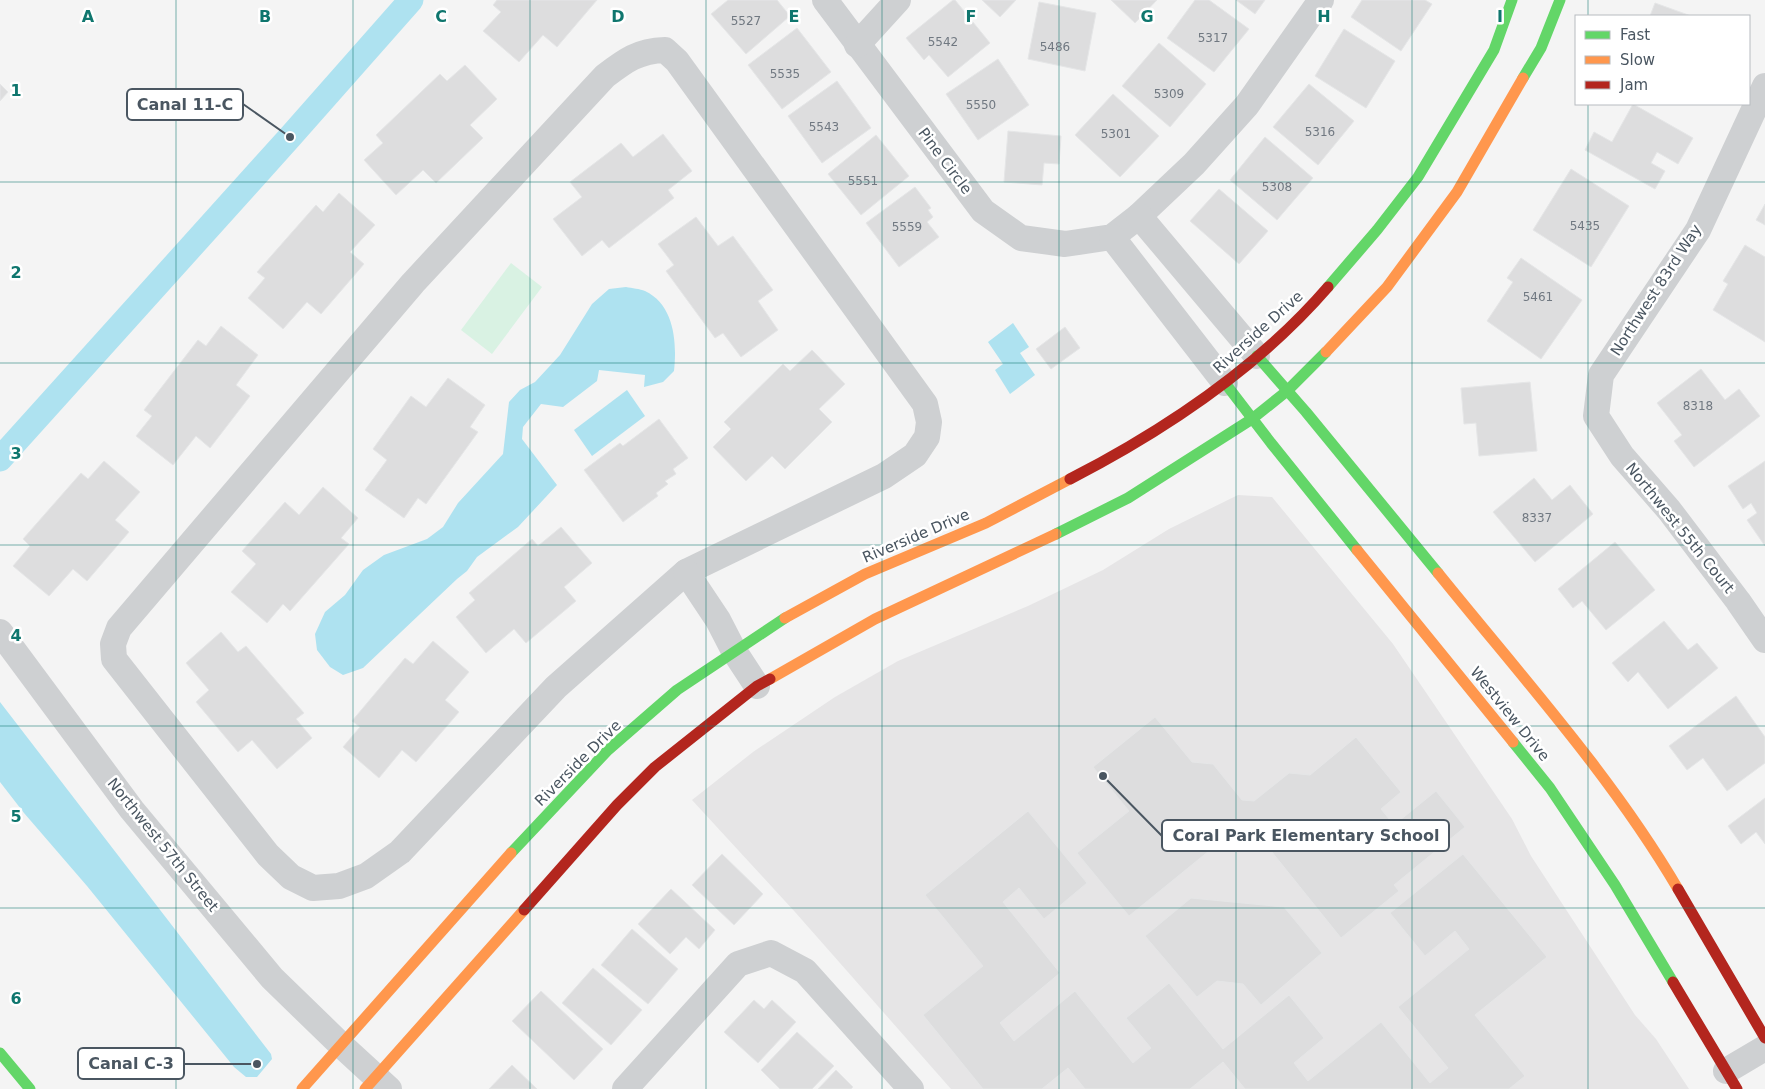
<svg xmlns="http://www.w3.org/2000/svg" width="1765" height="1089" font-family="'DejaVu Sans',sans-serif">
  <rect width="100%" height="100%" fill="#f4f4f4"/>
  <path fill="#e6e5e6" d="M1238 495 1272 497 1393 644 1512 819 1531 856 1635 1015 1656 1039 1689 1089H951L795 912 692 800 753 752 835 697 898 661 1028 606 1103 570 1169 529Z"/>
  <path fill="#d9f2e3" d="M511 263 542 287 492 354 461 330Z"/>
  <g fill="#aee2f0">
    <path d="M626 287C632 288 640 289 645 291 675 305 677 344 674 371L663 382 644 387 645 375 599 370 597 381 563 407 541 404 523 427 522 439 557 485 518 527 477 557 467 571 457 579 363 668 343 675 330 667 317 650 315 634 325 612 345 595 363 570 384 555 427 539 443 527 458 503 503 454 509 402 520 390 535 382 560 355 592 304 609 289Z"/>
    <path d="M1013 323 1029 347 1020 353 1035 375 1010 394 995 370 1003 364 988 342Z"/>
    <path d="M627 390 645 416 592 456 574 430Z"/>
    <path d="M0 702 271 1054 272 1059 257 1077H246L234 1067 87 886 24 813 0 782Z"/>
  </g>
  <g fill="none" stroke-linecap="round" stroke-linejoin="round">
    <path stroke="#aee2f0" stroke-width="25" d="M0 459 290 137 411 0"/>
  </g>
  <g fill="#ddddde" stroke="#e5e6e7">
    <path d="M497 0H597L557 47 543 35 519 62 483 31 501 12 493 5Z"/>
    <path d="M728 0H777L790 16 746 54 711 14Z"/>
    <path d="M953 0H955L990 43 948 77 929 55 924 60 906 38Z"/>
    <path d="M982 0H1016L1000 17Z"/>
    <path d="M1111 0H1157L1135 23Z"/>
    <path d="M1195 0H1209L1249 29 1214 72 1167 38Z"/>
    <path d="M1236 0H1265L1255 14Z"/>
    <path d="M1362 0H1425L1432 4 1401 51 1351 17Z"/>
    <path d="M1039 2 1096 13 1085 71 1028 59Z"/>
    <path d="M1655 3 1691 16H1650Z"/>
    <path d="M797 28 831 72 782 109 748 65Z"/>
    <path d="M1344 29 1395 61 1366 108 1315 76Z"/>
    <path d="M1159 43 1206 84 1170 127 1122 86Z"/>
    <path d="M998 59 1029 105 978 140 946 94Z"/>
    <path d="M465 65 497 99 470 125 483 138 436 183 423 170 396 195 364 160 383 143 376 135 440 74 447 81Z"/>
    <path d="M837 81 871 128 822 163 788 116Z"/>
    <path d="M0 84 8 92 0 101Z"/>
    <path d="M1309 84 1354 121 1318 165 1273 127Z"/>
    <path d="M1113 94 1159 136 1120 177 1075 135Z"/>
    <path d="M1633 104 1693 138 1678 164 1657 152 1651 163 1665 171 1655 189 1585 150 1594 132 1612 142Z"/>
    <path d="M1008 131 1061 136 1059 164 1044 163 1042 185 1004 182Z"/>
    <path d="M663 134 692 171 668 190 674 198 609 248 602 240 582 256 553 219 582 197 570 182 621 143 633 157Z"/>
    <path d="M876 135 909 176 861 215 828 174Z"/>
    <path d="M1265 137 1313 178 1277 220 1230 180Z"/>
    <path d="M1571 169 1629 206 1591 267 1533 230Z"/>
    <path d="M915 187 931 208 928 210 933 217 927 222 939 237 899 267 866 223Z"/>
    <path d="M1219 189 1268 231 1239 264 1190 221Z"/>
    <path d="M339 193 375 225 350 252 364 264 321 314 307 302 283 329 248 298 265 278 257 272 316 205 323 212Z"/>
    <path d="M1765 204V225L1756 220Z"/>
    <path d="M696 217 718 246 733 236 773 290 758 301 778 330 741 357 723 333 715 338 666 271 674 265 658 244Z"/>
    <path d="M1745 245 1765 257V342L1713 310 1728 284 1723 281Z"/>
    <path d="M1521 258 1582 300 1541 359 1487 321 1513 282 1507 278Z"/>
    <path d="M221 326 258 355 236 385 250 396 210 448 196 436 173 465 136 436 152 416 144 410 198 340 206 346Z"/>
    <path d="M1065 327 1080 348 1051 369 1036 349Z"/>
    <path d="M812 350 845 384 819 409 832 422 785 469 772 456 746 481 713 447 731 429 724 422 783 364 790 371Z"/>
    <path d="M1701 369 1725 400 1739 389 1760 416 1694 467 1674 441 1682 435 1657 403Z"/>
    <path d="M448 378 485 405 470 427 478 432 426 504 418 498 404 518 365 490 387 460 373 449 411 396 426 407Z"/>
    <path d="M1530 382 1537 451 1479 456 1476 423 1464 424 1461 388Z"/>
    <path d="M659 419 688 458 673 469 676 474 665 481 668 484 656 493 658 496 623 522 584 470 620 443 623 446Z"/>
    <path d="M104 461 140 492 115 520 129 532 87 581 73 569 49 596 13 566 30 546 23 539 81 473 88 479Z"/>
    <path d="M1765 461V546L1747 520 1757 513 1751 503 1743 509 1728 486Z"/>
    <path d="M1534 478 1552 500 1570 485 1593 514 1535 562 1493 512Z"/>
    <path d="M323 487 358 518 341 538 349 544 290 611 283 604 267 623 231 592 256 564 242 551 285 502 299 515Z"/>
    <path d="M561 527 592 563 564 587 576 601 526 643 514 629 486 653 456 617 475 600 469 593 532 539 538 546Z"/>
    <path d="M1615 542 1655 590 1606 630 1582 601 1573 608 1558 589Z"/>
    <path d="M1664 621 1688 650 1697 643 1718 668 1668 709 1638 672 1628 682 1612 663Z"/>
    <path d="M221 632 238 652 246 646 304 713 296 719 312 738 277 769 252 740 238 752 196 702 209 690 186 663Z"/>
    <path d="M433 641 469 672 445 700 459 712 416 762 402 750 379 778 343 747 360 727 352 721 405 658 413 664Z"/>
    <path d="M1736 696 1765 737V763L1727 791 1703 758 1687 770 1669 746Z"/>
    <path d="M1155 717 1192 762 1213 764 1242 800 1254 801 1289 773 1310 775 1356 737 1401 792 1381 809 1394 825 1436 791 1465 827 1394 885 1399 891 1341 938 1255 831 1236 829 1129 916 1077 853 1129 811 1093 767Z"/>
    <path d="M1765 798V844L1756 832 1741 844 1728 826Z"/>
    <path d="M1028 811 1087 883 1044 919 1019 888 1003 902 1060 973 1000 1023 1014 1041 1075 991 1133 1063 1151 1048 1126 1018 1169 983 1223 1049 1289 995 1324 1038 1294 1063 1308 1081 1381 1022 1430 1083 1448 1068 1398 1007 1469 949 1455 931 1425 956 1390 913 1463 854 1547 957 1475 1015 1525 1076 1509 1089H1245L1223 1062 1190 1089H1085L1068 1068 1042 1089H983L923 1015 983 966 925 895Z"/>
    <path d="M722 854 763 894 734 925 692 885Z"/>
    <path d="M671 889 715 930 699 949 686 937 670 954 638 924Z"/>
    <path d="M1191 898 1284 907 1322 953 1261 1005 1243 984 1217 981 1197 997 1145 936Z"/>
    <path d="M632 929 678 969 648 1004 601 965Z"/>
    <path d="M593 968 642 1010 611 1045 562 1003Z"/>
    <path d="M541 991 603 1049 574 1080 512 1021Z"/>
    <path d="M754 1000 764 1009 772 1000 796 1022 758 1063 724 1032Z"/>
    <path d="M797 1032 834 1066 812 1089H780L761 1070Z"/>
    <path d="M512 1065 537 1089H489Z"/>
    <path d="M836 1070 853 1087 851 1089H818Z"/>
  </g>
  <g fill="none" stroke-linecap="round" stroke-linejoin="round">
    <g stroke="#ced0d2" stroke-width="26">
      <path d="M825 0 983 211 1021 238 1065 244 1112 237 1139 216 1194 164 1247 105 1321 0"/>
      <path d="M857 45 898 0"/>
      <path d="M665 50 677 61 925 404 929 422 927 437 915 455 884 476 686 572 556 687 400 852 366 876 339 886 313 888 291 877 268 855 114 659 113 644 119 628 413 283 605 76C626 60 638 51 665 50Z"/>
      <path d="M1765 86 1698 230 1601 375 1596 416 1622 456 1669 510 1738 601 1765 640"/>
      <path d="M1139 216 1257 356"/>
      <path d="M1112 237 1225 383"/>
      <path d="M686 572 718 620 734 651 757 686"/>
      <path d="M0 632 132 810 272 978 341 1045 389 1089"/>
      <path d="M1726 1071 1765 1048"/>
      <path d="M625 1089 738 964 771 953 805 971 911 1089"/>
    </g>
    <g stroke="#63d668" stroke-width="11">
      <path d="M1523 78 1541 48 1560 0"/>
      <path d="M1328 287 1377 230 1418 177 1494 50 1512 0"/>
      <path d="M1257 356 1306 412 1438 573"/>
      <path d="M1225 383 1271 443 1357 550"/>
      <path d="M1056 534 1128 498 1252 419 1287 391 1326 352"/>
      <path d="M1513 742 1550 788 1615 885 1673 982"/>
      <path d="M511 853 608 750 677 690 785 618"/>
      <path d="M0 1053 30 1089"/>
    </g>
    <g stroke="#ff974d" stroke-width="11">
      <path d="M1326 352 1387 287 1457 192 1523 78"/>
      <path d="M1357 550 1513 742"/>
      <path d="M1438 573C1521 676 1611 775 1678 889"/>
      <path d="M785 618 865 574 986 523 1070 479"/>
      <path d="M770 679 875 619 1056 534"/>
      <path d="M302 1089 511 853"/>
      <path d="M365 1089 524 910"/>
    </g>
    <g stroke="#b3261e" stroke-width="11">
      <path d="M1070 479C1163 431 1259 367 1328 287"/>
      <path d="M1678 889 1765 1038"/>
      <path d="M524 910 617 805 655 767 757 686 770 679"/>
      <path d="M1673 982 1737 1089"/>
    </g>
  </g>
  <path fill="none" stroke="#0f766e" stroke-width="1" stroke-opacity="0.55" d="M176 0V1089M353 0V1089M530 0V1089M706 0V1089M882 0V1089M1059 0V1089M1236 0V1089M1412 0V1089M1588 0V16M1588 104V1089M0 182H1765M0 363H1765M0 545H1765M0 726H1765M0 908H1765"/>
  <g text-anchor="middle" stroke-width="5" stroke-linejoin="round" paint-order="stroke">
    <g font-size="12" fill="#707881">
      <text x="746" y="25">5527</text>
      <text x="1213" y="42">5317</text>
      <text x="943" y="46">5542</text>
      <text x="1055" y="51">5486</text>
      <text x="785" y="78">5535</text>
      <text x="1169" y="98">5309</text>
      <text x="981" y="109">5550</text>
      <text x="824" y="131">5543</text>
      <text x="1320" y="136">5316</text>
      <text x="1116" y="138">5301</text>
      <text x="863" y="185">5551</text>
      <text x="1277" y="191">5308</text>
      <text x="1585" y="230">5435</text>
      <text x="907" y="231">5559</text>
      <text x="1538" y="301">5461</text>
      <text x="1698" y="410">8318</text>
      <text x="1537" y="522">8337</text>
    </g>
    <g font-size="15" fill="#4a5661" stroke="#fff">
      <text transform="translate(945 161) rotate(53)" y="5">Pine Circle</text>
      <text transform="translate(1656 290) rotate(-57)" y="5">Northwest 83rd Way</text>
      <text transform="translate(1258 332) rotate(-42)" y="5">Riverside Drive</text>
      <text transform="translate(1680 528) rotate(51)" y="5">Northwest 55th Court</text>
      <text transform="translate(916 536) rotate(-23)" y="5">Riverside Drive</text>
      <text transform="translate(1510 714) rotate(51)" y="5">Westview Drive</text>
      <text transform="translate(578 763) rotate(-45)" y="5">Riverside Drive</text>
      <text transform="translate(163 845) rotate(51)" y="5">Northwest 57th Street</text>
    </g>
  </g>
  <g font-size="16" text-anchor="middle" font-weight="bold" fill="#0f766e" stroke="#fff" stroke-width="5" stroke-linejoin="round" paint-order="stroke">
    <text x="88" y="22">A</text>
    <text x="265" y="22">B</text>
    <text x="441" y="22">C</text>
    <text x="618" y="22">D</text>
    <text x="794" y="22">E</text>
    <text x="971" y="22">F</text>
    <text x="1147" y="22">G</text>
    <text x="1324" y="22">H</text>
    <text x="1500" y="22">I</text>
    <text x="16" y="96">1</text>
    <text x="16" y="278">2</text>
    <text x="16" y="459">3</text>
    <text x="16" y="641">4</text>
    <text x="16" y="822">5</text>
    <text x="16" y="1004">6</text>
  </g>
  <path fill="none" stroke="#4a5661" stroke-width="2" d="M290 137L243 104M1103 776L1162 836M257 1064L184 1064"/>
  <g fill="#4a5661" stroke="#fff" stroke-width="2">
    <circle cx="290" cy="137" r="5"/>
    <circle cx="1103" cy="776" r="5"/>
    <circle cx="257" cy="1064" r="5"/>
  </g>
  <g fill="#fff" stroke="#4a5661" stroke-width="2">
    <rect x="127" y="89" width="116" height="31" rx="5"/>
    <rect x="1162" y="820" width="287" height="31" rx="5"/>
    <rect x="78" y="1048" width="106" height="31" rx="5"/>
  </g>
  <g font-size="16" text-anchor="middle" font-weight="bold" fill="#4a5661">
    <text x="185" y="110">Canal 11-C</text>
    <text x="1306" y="841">Coral Park Elementary School</text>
    <text x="131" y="1069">Canal C-3</text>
  </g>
  <rect x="1575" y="15" width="175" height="90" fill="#ffffff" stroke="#b7bbc0"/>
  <rect x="1585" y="31" width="25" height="8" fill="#63d668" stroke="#b7bbc0"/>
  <text x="1620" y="40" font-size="15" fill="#4a5661">Fast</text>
  <rect x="1585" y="56" width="25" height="8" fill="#ff974d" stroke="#b7bbc0"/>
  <text x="1620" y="65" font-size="15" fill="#4a5661">Slow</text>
  <rect x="1585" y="81" width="25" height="8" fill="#b3261e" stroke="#b7bbc0"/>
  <text x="1620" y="90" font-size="15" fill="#4a5661">Jam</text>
</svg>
